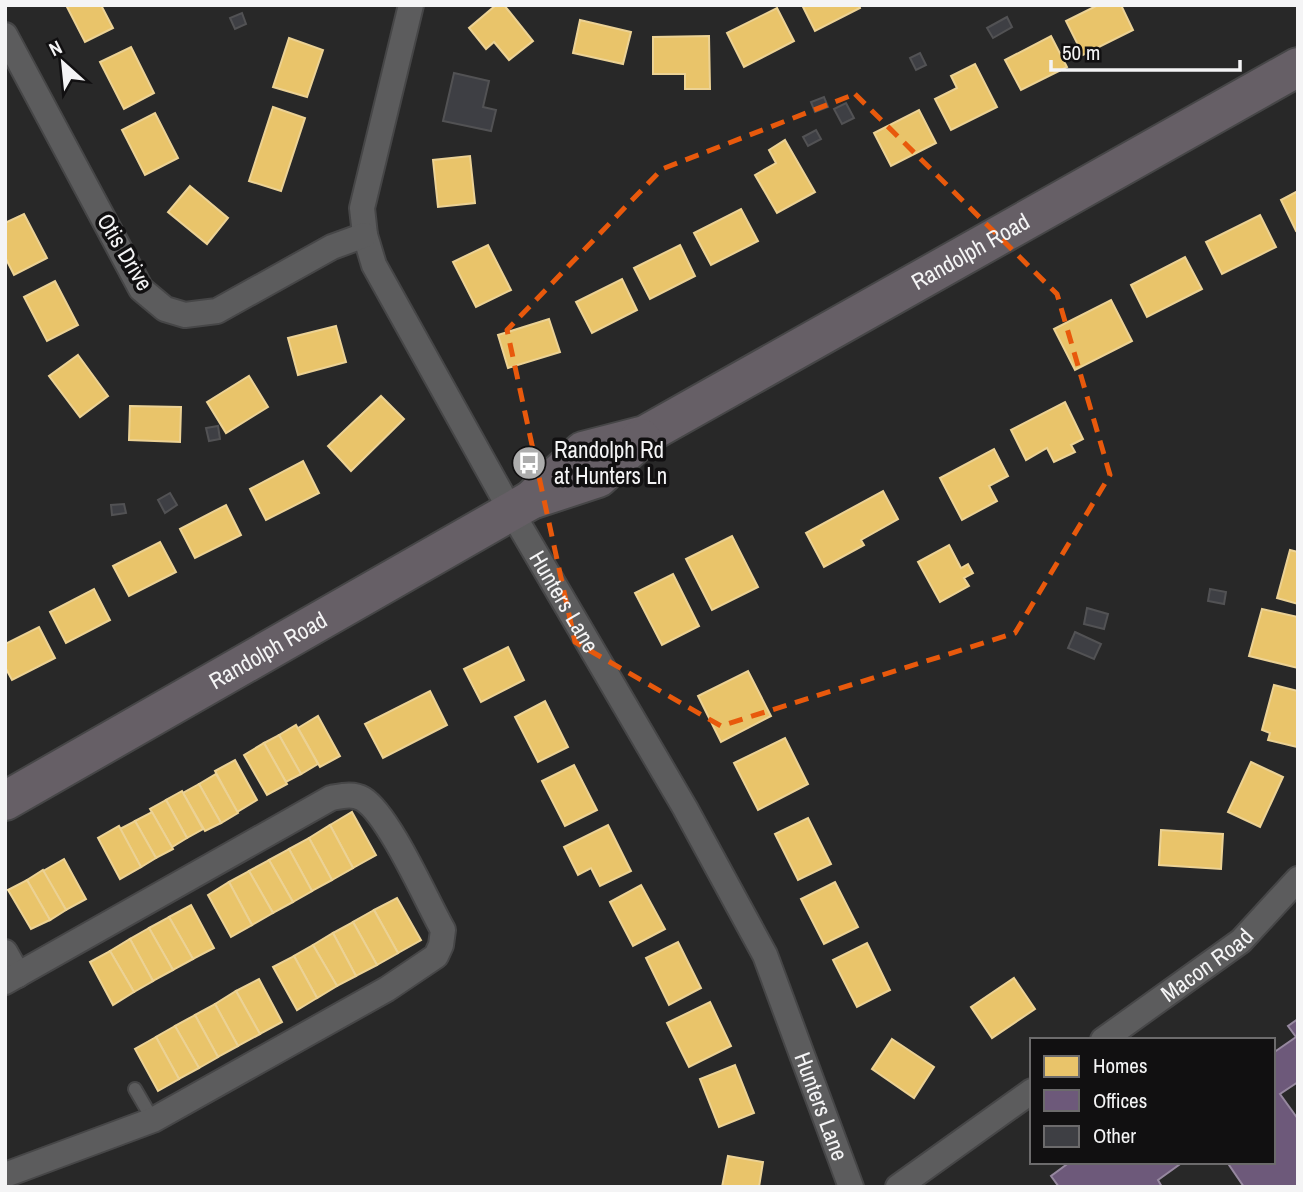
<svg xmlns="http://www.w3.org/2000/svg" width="1303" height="1192" font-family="'Archivo Narrow',sans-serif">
  <rect width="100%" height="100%" fill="#282828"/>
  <g fill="#e9c46a" stroke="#ecd294" stroke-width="2">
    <path d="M66 5H101L113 28 85 42Z"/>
    <path d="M496 5H504L533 41 509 60 494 42 486 49 469 28Z"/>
    <path d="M802 5H859L860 8 815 31Z"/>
    <path d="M1098 5H1121L1133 30 1083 55 1066 21Z"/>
    <path d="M777 8 794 41 744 67 727 33Z"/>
    <path d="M580 20 631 32 623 64 573 53Z"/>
    <path d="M709 36 710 89H685V74H653V37Z"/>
    <path d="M1051 36 1067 67 1021 90 1005 60Z"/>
    <path d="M289 38 323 50 307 97 273 87Z"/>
    <path d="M131 47 154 93 124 109 100 62Z"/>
    <path d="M975 64 997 107 951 130 935 99 957 88 951 76Z"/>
    <path d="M273 107 305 118 281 191 249 181Z"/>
    <path d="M919 110 936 143 891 166 874 133Z"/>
    <path d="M155 113 178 158 145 175 122 130Z"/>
    <path d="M785 140 815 192 777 213 755 175 776 163 769 150Z"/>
    <path d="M470 156 475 203 438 207 433 160Z"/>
    <path d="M190 186 228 218 207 244 168 212Z"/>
    <path d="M1298 191V230L1296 231 1281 200Z"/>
    <path d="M741 209 758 241 711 265 694 233Z"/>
    <path d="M24 214 47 258 14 275 5 257V223Z"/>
    <path d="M1260 215 1276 247 1222 274 1206 242Z"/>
    <path d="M488 245 511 290 476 307 453 262Z"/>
    <path d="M680 245 695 276 650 299 634 268Z"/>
    <path d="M1185 257 1202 289 1147 317 1131 285Z"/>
    <path d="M622 279 637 310 592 333 576 302Z"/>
    <path d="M55 281 78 325 47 341 24 297Z"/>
    <path d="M1111 300 1132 341 1075 370 1054 329Z"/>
    <path d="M549 319 560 352 508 368 498 335Z"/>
    <path d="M336 326 346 362 298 375 288 338Z"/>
    <path d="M78 355 108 396 80 417 49 376Z"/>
    <path d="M249 376 268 407 226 433 207 402Z"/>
    <path d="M381 396 404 419 351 471 328 446Z"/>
    <path d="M1065 402 1083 439 1071 445 1075 452 1054 462 1047 448 1026 460 1011 430Z"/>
    <path d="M130 406 181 407 180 442 129 440Z"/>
    <path d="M994 449 1008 476 989 486 997 501 962 520 940 478Z"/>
    <path d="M303 461 319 493 266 520 250 489Z"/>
    <path d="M883 491 898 519 861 540 864 545 824 567 806 533Z"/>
    <path d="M226 505 241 535 195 558 180 529Z"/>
    <path d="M732 536 758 587 712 610 686 559Z"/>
    <path d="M160 542 176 572 129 596 113 566Z"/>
    <path d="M949 545 961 568 968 564 973 573 964 578 969 586 940 602 918 562Z"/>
    <path d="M1290 550 1298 552V604L1277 598Z"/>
    <path d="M673 574 699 626 662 645 635 593Z"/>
    <path d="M94 589 110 620 66 643 50 612Z"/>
    <path d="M1262 609 1298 617V668L1249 656Z"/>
    <path d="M39 627 55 658 12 680 5 667V644Z"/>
    <path d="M508 647 524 680 481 702 464 669Z"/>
    <path d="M748 671 771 716 721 742 698 696Z"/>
    <path d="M1274 685 1298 691 1297 747 1268 740 1270 733 1262 730Z"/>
    <path d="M430 691 447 725 383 758 365 724Z"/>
    <path d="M545 701 568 747 538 762 515 717Z"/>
    <path d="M318 716 340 756 320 767 298 728Z"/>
    <path d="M296 725 318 764 301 774 279 735Z"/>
    <path d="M279 735 301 774 286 782 264 743Z"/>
    <path d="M785 738 808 784 758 810 734 763Z"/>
    <path d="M264 743 287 784 267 795 244 755Z"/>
    <path d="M235 760 257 800 237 812 215 771Z"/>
    <path d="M1251 762 1283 777 1260 827 1228 812Z"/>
    <path d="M574 765 597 810 565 826 542 781Z"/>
    <path d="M216 774 238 813 221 823 199 784Z"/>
    <path d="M199 784 221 823 205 831 183 793Z"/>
    <path d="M182 791 203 829 187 838 166 800Z"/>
    <path d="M166 800 187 838 172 847 150 809Z"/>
    <path d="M152 812 173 849 156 858 135 821Z"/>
    <path d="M352 812 376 855 353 868 330 825Z"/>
    <path d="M808 818 831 864 798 880 775 834Z"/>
    <path d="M135 821 156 858 141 867 120 829Z"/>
    <path d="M330 825 353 868 332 880 309 838Z"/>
    <path d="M608 825 631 871 600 886 591 868 578 875 564 847Z"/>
    <path d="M119 826 141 867 120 879 98 838Z"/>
    <path d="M1161 830 1223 834 1221 869 1159 865Z"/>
    <path d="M309 838 332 880 312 891 289 849Z"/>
    <path d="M289 849 312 891 293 902 269 860Z"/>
    <path d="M64 859 86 899 66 910 43 871Z"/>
    <path d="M269 860 293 902 273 913 249 871Z"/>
    <path d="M43 870 66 910 50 920 27 880Z"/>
    <path d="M249 871 273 913 252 925 229 882Z"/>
    <path d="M27 880 50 920 31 929 8 890Z"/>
    <path d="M229 882 252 925 231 937 208 895Z"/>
    <path d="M835 882 858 927 824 944 801 899Z"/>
    <path d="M641 885 665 929 633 946 610 902Z"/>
    <path d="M397 898 421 940 398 953 374 910Z"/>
    <path d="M191 905 214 948 193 959 169 917Z"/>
    <path d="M374 910 398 953 377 965 353 922Z"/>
    <path d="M169 917 193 959 173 970 149 928Z"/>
    <path d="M353 922 377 965 356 976 333 933Z"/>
    <path d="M149 928 173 970 153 981 130 939Z"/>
    <path d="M333 933 356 976 337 986 313 945Z"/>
    <path d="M130 939 153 981 134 992 110 951Z"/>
    <path d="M678 942 701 988 669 1005 646 958Z"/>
    <path d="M867 943 890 990 857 1007 833 960Z"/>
    <path d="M313 945 337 986 317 998 294 956Z"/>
    <path d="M110 951 134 992 113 1005 90 962Z"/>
    <path d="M294 956 317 998 297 1010 273 967Z"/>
    <path d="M1014 978 1035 1009 992 1038 971 1007Z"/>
    <path d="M259 979 282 1022 260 1034 236 991Z"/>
    <path d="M236 991 260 1034 238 1046 215 1004Z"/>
    <path d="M710 1002 731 1046 689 1067 667 1023Z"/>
    <path d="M215 1004 238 1046 218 1057 195 1015Z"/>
    <path d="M195 1015 218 1057 199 1068 175 1026Z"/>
    <path d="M175 1026 199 1068 179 1079 156 1037Z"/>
    <path d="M156 1037 179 1079 158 1091 135 1049Z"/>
    <path d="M892 1039 934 1067 914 1098 872 1069Z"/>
    <path d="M735 1065 754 1113 719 1127 700 1079Z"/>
    <path d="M728 1156 763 1162 759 1187H722Z"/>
  </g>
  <g fill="#6d597a" stroke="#96889f" stroke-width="2">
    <path d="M1298 1019V1082L1280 1094 1298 1119V1187H1244L1227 1162H1273V1053L1296 1037 1288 1026Z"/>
    <path d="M1070 1162H1183L1158 1180 1162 1187H1059L1051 1176Z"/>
  </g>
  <g fill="#3e3f44" stroke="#525254" stroke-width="2">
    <path d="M242 13 246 24 235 29 230 18Z"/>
    <path d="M1007 17 1012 27 993 38 987 28Z"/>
    <path d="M920 53 926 65 916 70 910 58Z"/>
    <path d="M454 73 489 81 483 107 496 110 491 131 443 121Z"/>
    <path d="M824 97 828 107 815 112 811 102Z"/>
    <path d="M846 103 854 118 842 124 834 109Z"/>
    <path d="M816 130 821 139 808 146 803 137Z"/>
    <path d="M218 426 220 439 209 441 206 428Z"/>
    <path d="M170 493 177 505 165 513 158 500Z"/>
    <path d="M124 504 126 513 112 515 111 505Z"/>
    <path d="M1210 589 1226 592 1224 604 1208 601Z"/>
    <path d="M1087 608 1108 614 1104 629 1084 624Z"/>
    <path d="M1075 632 1101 644 1094 659 1068 648Z"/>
  </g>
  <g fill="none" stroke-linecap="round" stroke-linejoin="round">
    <g stroke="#464647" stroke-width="16">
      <path id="lane" d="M135 1089 153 1120"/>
    </g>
    <g stroke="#464647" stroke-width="28">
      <g id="street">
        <path id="s1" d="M411 5 362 208 365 235 374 265 511 511 685 808 765 955 851 1187"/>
        <path d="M5 35 141 289 165 309 185 315 217 311 332 247 365 235"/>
        <path d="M5 952 18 975"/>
        <path d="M5 982 331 798C342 796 353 793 363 799 389 815 426 900 443 930L441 945 436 956 387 989 153 1120 5 1175"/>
        <path id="s2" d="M1103 1040 1241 941 1298 879"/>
        <path d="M898 1187 1032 1091"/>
      </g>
    </g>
    <g stroke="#464647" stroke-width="42">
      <g id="primary">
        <path id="s3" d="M531 500 583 451 645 435 1298 67"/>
        <path id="s4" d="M5 801 531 500 598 478 641 438"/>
      </g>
    </g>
    <use href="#lane" stroke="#5c5c5d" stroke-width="12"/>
    <use href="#street" stroke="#5c5c5d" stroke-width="24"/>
    <use href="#primary" stroke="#665f66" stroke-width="38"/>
  </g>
  <path fill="none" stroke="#e8590c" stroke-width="5" stroke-dasharray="14 9" stroke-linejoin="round" d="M855 94 1057 294 1110 475 1015 633 721 726 575 642 507 330 662 169Z"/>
  <defs>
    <g id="bus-disc" transform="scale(1.75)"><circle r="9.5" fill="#adadad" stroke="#111011"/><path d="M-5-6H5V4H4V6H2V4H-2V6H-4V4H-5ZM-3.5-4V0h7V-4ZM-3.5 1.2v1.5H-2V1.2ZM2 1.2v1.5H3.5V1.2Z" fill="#fff"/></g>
  </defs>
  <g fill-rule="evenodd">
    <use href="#bus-disc" x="529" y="463"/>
  </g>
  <g text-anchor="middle" stroke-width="7" stroke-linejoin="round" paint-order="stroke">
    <g font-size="23" fill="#f4f4f5" stroke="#111011">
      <text dy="8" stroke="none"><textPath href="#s3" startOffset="509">Randolph Road</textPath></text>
      <text transform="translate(125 252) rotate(59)" y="8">Otis Drive</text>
      <text dy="8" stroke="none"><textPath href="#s1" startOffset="654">Hunters Lane</textPath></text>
      <text dy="8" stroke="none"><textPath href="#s4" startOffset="303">Randolph Road</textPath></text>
      <text dy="8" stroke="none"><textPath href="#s2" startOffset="128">Macon Road</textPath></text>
      <text dy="8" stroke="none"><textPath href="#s1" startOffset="1222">Hunters Lane</textPath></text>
    </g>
    <g font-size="23" fill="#f4f4f5" stroke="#111011" text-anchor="start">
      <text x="554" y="458">Randolph Rd<tspan x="554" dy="26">at Hunters Ln</tspan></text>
    </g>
  </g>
  <rect width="1303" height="1192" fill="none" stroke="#f4f4f5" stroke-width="14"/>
  <rect x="1030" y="1038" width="245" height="126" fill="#111011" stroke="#6c6b6c" stroke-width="2"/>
  <rect x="1044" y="1056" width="35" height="21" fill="#e9c46a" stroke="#6c6b6c" stroke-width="2"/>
  <text x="1093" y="1073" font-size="21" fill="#f4f4f5">Homes</text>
  <rect x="1044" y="1090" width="35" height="21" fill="#6d597a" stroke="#6c6b6c" stroke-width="2"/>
  <text x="1093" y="1108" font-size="21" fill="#f4f4f5">Offices</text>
  <rect x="1044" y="1126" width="35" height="21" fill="#3e3f44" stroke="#6c6b6c" stroke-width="2"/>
  <text x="1093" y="1143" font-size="21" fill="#f4f4f5">Other</text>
  <g transform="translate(63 63) rotate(333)" stroke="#111011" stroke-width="5" paint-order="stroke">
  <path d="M0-5L12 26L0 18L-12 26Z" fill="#f4f4f5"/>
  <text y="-10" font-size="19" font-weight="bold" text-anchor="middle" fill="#f4f4f5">N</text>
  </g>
  <path d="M1051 60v10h189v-10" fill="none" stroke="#f4f4f5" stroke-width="3.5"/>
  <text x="1062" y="60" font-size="21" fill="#f4f4f5" stroke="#111011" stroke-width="5" paint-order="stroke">50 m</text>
</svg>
